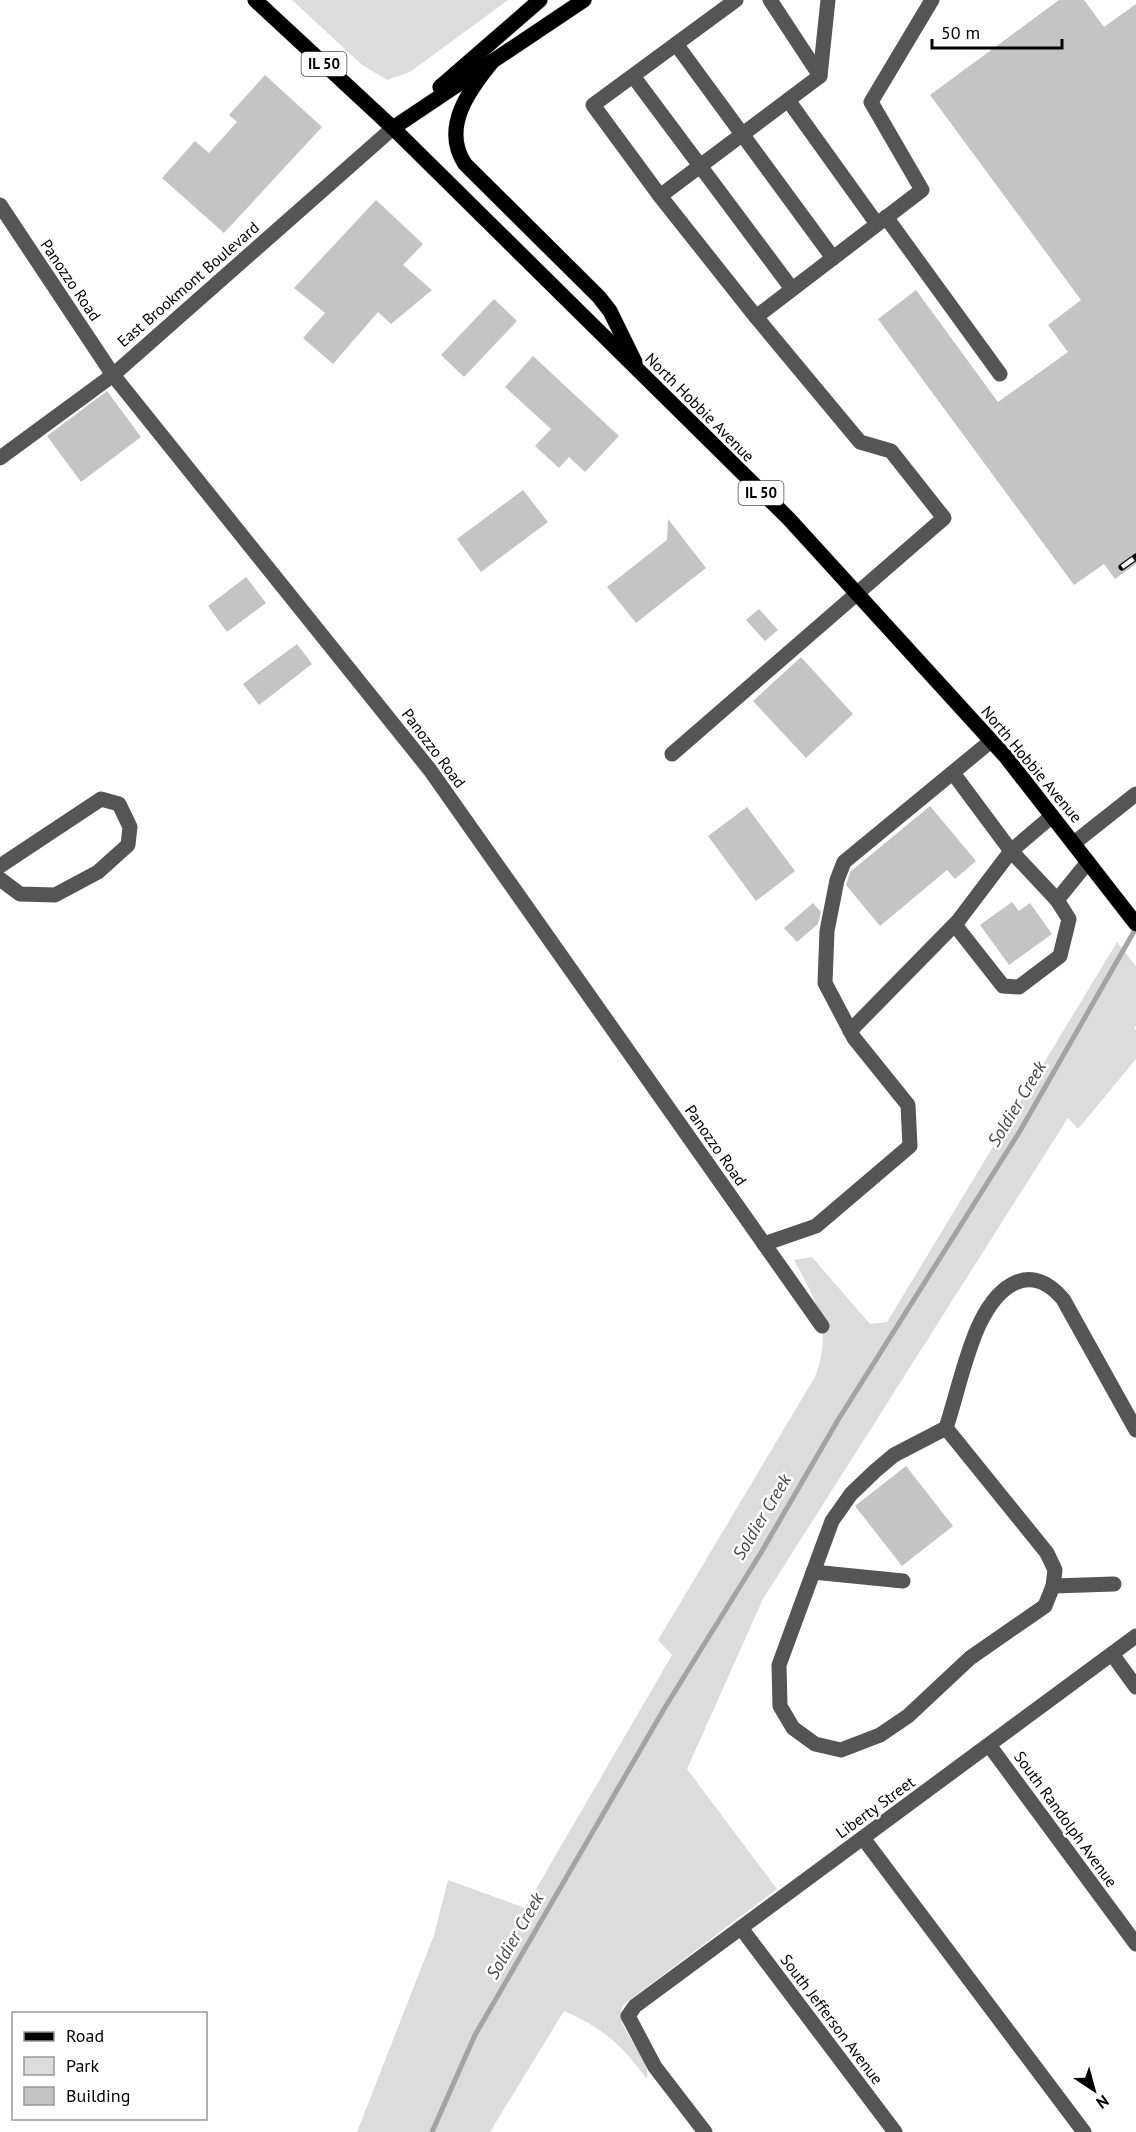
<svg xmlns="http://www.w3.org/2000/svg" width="1136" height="2132" font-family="'PT Sans',sans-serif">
  <rect width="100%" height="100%" fill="#fff"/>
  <g fill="#dcdcdc">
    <path d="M292 0H508L410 72 387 80 361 64Z"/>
    <path d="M1117 942 1136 966V1025L1134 1028 1136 1030V1059L1078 1129 1068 1118 763 1599 687 1769 777 1889 623 2005C612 2032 652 2052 647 2079 620 2044 605 2029 564 2011L490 2132H357L434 1935 448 1880 525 1908 672 1655 658 1640 815 1377C833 1328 817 1303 794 1260L812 1257 870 1324 887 1322Z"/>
  </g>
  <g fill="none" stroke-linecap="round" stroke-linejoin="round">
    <path stroke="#a3a3a3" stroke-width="5" d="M432 2132 475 2035 664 1709 762 1551 838 1420 1020 1131 1136 928"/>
  </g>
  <g fill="#c4c4c4">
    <path d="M1059 0H1084L1104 27 1136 4V564L1115 579 1104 564 1074 585 878 319 916 290 998 402 1068 352 1048 325 1081 300 930 95Z"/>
    <path d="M265 75 322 127 224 233 162 178 195 141 209 153 237 122 229 115Z"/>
    <path d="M376 200 423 244 403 265 432 290 391 324 378 312 333 364 303 338 325 313 294 288Z"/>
    <path d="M494 299 517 321 464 377 441 355Z"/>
    <path d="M533 356 619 436 585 472 569 457 559 468 535 446 551 429 505 387Z"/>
    <path d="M107 391 141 437 81 482 47 436Z"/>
    <path d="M523 490 548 522 481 572 457 539Z"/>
    <path d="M668 519 706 568 636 623 607 587 667 540Z"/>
    <path d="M246 577 266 603 227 632 208 606Z"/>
    <path d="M759 609 778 630 765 641 746 620Z"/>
    <path d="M297 644 312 664 259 705 243 684Z"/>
    <path d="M801 657 853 714 806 758 753 701Z"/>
    <path d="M930 806 976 861 955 879 947 870 880 926 846 885 850 872Z"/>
    <path d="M747 807 795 871 756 901 708 836Z"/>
    <path d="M1012 902 1019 911 1030 903 1052 934 1009 965 980 925Z"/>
    <path d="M813 903 821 912 818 924 797 942 784 928Z"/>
    <path d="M906 1466 953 1526 902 1566 855 1506Z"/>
  </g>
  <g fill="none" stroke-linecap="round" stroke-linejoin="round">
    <g stroke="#dbdbdb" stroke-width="16">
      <g id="major">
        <path d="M255 0 393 128 789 519 1006 757 1136 924"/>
        <path d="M492 62C469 90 441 128 465 164L599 297 610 311 635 362"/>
        <path d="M440 87 540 0"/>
        <path d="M393 128 584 0"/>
      </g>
    </g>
    <g stroke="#555" stroke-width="15">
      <path d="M770 0 820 76"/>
      <path d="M676 44 833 258"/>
      <path d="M633 76 792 289"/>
      <path d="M788 100 877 224"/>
      <path d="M660 196 593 105 736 0"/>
      <path d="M0 205 113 375 430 770 822 1326"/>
      <path d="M886 217 1000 374"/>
      <path d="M756 317 660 196 820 76 828 0"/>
      <path d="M0 458 113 375 393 128"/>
      <path d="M672 754 944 518 891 451 860 442 756 317 922 190 871 102 932 0"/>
      <path d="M953 773 1011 851 1052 816"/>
      <path d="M1074 843 1136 794"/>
      <path d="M0 866 101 799 119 804 130 827 128 845 98 872 55 895 20 894 0 879"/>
      <path d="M955 925 1003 986 1019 987 1060 956 1069 919 1057 900 1088 862"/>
      <path d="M850 1031 958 921 1011 851 1057 900"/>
      <path d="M764 1244 816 1226 910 1146 908 1105 854 1038 825 983 827 931 837 880 844 862 991 741"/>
      <path d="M946 1428 894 1455 875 1471 851 1494 832 1521 779 1665 780 1706 793 1728 815 1744 841 1750 880 1735 908 1716 970 1658 1045 1606 1053 1586"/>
      <path d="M813 1572 903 1581"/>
      <path d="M1114 1584 1053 1586 1055 1570 1047 1553 946 1428C956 1398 966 1351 980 1323 998 1286 1030 1260 1063 1299L1136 1430"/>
      <path d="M1112 1654 1136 1687"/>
      <path d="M989 1745 1136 1944"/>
      <path d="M863 1838 1084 2132"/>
      <path d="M741 1928 895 2132"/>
      <path d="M705 2132 655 2067 628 2016 635 2006 1136 1636"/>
    </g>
    <use href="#major" stroke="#000" stroke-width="15"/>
    <g stroke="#000" stroke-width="7">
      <path id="rail" d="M1122 567 1136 557"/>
    </g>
    <use href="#rail" stroke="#fff" stroke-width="4.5" stroke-dasharray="14" stroke-linecap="butt"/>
  </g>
  <g text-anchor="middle" stroke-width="5" stroke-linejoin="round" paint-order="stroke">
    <g fill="#fff" stroke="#4c4c4c" stroke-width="1.5">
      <rect x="301.5" y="52" width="45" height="24" rx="4.5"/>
      <rect x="738.5" y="481" width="45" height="24" rx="4.5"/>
    </g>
    <g font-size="15" font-weight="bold" fill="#000">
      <text x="324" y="69">IL 50</text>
      <text x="761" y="498">IL 50</text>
    </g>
    <g font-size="16" fill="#000" stroke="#fff">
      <text transform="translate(71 280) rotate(56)" y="6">Panozzo Road</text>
      <text transform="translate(188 284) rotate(-41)" y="6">East Brookmont Boulevard</text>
      <text transform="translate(700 407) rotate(45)" y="6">North Hobbie Avenue</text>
      <text transform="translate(434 748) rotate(53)" y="6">Panozzo Road</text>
      <text transform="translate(1032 764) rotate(50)" y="6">North Hobbie Avenue</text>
      <text transform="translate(716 1145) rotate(55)" y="6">Panozzo Road</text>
      <text transform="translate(875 1807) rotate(-36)" y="6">Liberty Street</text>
      <text transform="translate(1066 1819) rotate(54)" y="6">South Randolph Avenue</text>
      <text transform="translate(832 2019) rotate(53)" y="6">South Jefferson Avenue</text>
    </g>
    <g font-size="18" font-style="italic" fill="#444" stroke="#fff">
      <text transform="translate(1017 1104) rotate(-59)" y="6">Soldier Creek</text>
      <text transform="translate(762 1517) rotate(-59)" y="6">Soldier Creek</text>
      <text transform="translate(515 1936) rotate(-60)" y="6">Soldier Creek</text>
    </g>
  </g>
  <rect x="12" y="2012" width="195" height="108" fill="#ffffff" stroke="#999999" stroke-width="1.5"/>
  <rect x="24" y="2032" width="30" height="9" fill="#000000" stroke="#999999" stroke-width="1.5"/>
  <text x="66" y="2042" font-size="18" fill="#000000">Road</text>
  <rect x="24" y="2057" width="30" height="18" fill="#dcdcdc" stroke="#999999" stroke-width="1.5"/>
  <text x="66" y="2072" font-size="18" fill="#000000">Park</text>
  <rect x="24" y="2087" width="30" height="18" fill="#c4c4c4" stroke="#999999" stroke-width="1.5"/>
  <text x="66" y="2102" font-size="18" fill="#000000">Building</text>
  <g transform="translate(1094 2090) rotate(144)" stroke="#ffffff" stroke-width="4.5" paint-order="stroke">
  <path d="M0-4.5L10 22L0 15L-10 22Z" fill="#000000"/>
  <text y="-9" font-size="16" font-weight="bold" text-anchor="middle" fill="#000000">N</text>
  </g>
  <path d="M932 39v9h130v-9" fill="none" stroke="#000000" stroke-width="3"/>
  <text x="941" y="39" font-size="18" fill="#000000" stroke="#ffffff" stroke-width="4.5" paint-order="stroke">50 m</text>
</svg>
